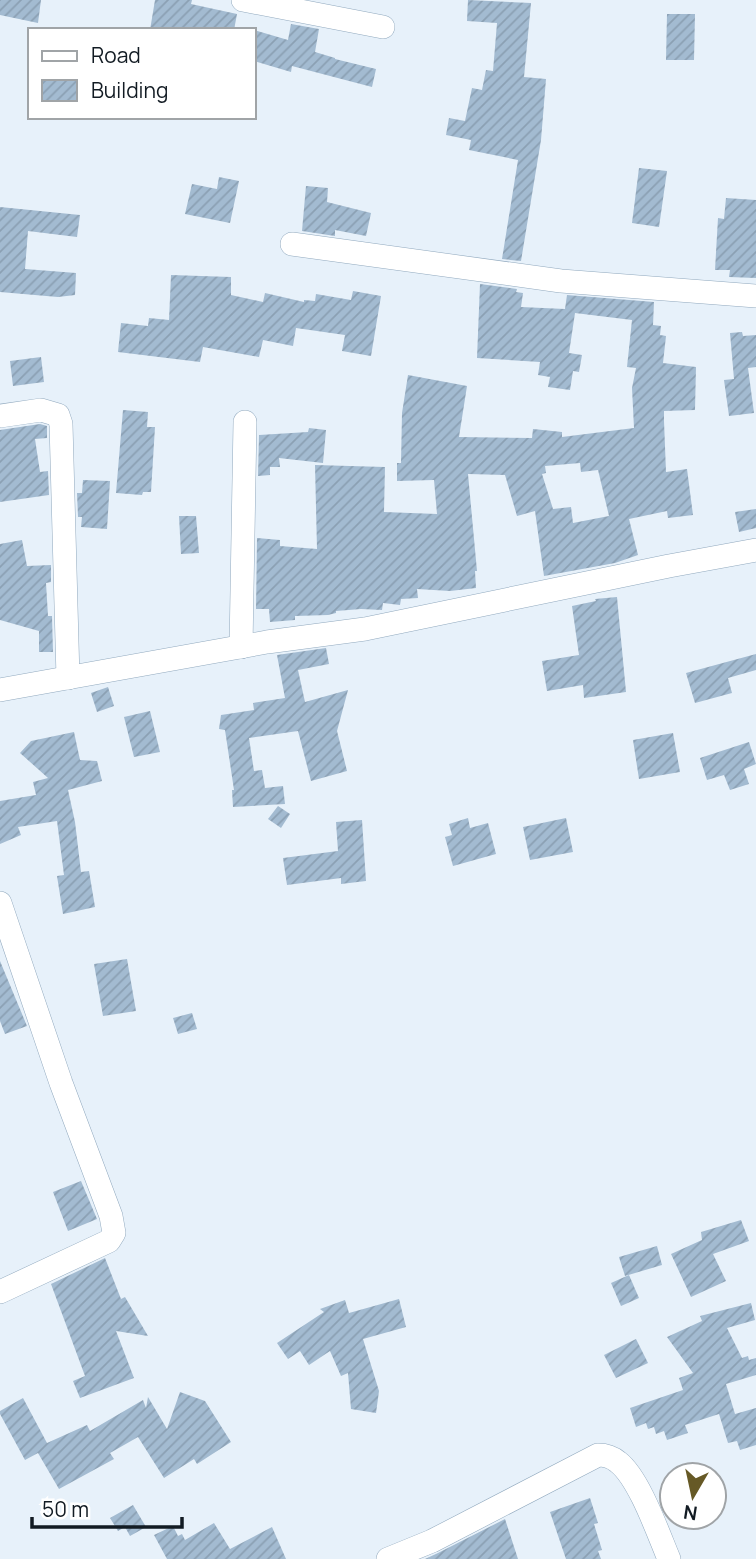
<svg xmlns="http://www.w3.org/2000/svg" width="756" height="1559" font-family="Manrope,sans-serif">
  <defs>
    <pattern id="building-hatch" width="6" height="6" patternUnits="userSpaceOnUse" patternTransform="scale(1.75)"><rect width="6" height="6" fill="#a3bbd1"/><path d="M-1 1l2-2M0 6l6-6M5 7l2-2" fill="none" stroke="#8ba0b3"/></pattern>
  </defs>
  <rect width="100%" height="100%" fill="#e7f1fa"/>
  <g fill="url(#building-hatch)" fill-rule="evenodd">
    <path d="M0 0H41L38 23 0 15Z"/>
    <path d="M155 0H192L191 4 237 14 234 30H150Z"/>
    <path d="M468 0 531 3 524 77 546 79 541 140 521 261 502 259 518 160 469 150 471 140 446 135 449 118 465 121 472 88 482 90 486 70 493 71 497 23 467 21Z"/>
    <path d="M667 14H695L694 60H666Z"/>
    <path d="M291 24 319 29 315 52 335 58V59L376 69 372 87 292 66 291 72 254 61V30L288 40Z"/>
    <path d="M639 168 667 171 659 227 632 223Z"/>
    <path d="M219 177 239 181 230 223 185 214 192 184 217 189Z"/>
    <path d="M306 186 328 188 327 202 371 213 366 236 335 230V236L302 231Z"/>
    <path d="M726 198 756 200V278L729 277 730 270H715L718 218 724 219Z"/>
    <path d="M0 207 80 215 77 237 28 231 25 269 76 273 75 295 58 297 0 292Z"/>
    <path d="M171 275 231 277V295L263 302 265 293 304 302V300L315 301 316 294 351 300 353 291 381 296 371 356 342 351 345 335 296 328 293 346 263 340 259 357 203 347 200 362 118 352 121 323 148 326 149 318 169 320Z"/>
    <path d="M480 284 517 289 516 292 523 293 521 307 565 309 567 295 654 302 653 325 661 326 660 335 666 336 663 363 696 367 695 410 664 411V421L666 472 687 469 693 515 668 518 667 511 629 519 638 555 615 563 544 576 535 511 517 516 505 475 468 474 477 571H475L476 588 450 591 417 589 418 598 401 599 400 605 383 603 382 610 361 609 336 611V613L328 615 295 616V620L270 622 269 609H256L257 538 280 540V546L317 549 315 465 385 467 384 512 437 514 434 480 397 481V463H401L402 413 408 375 467 386 459 437 532 438 533 429 562 432V437L634 428 632 388 636 368 627 367 632 320 575 313 569 353 582 355 579 372 573 371 570 390 548 387 550 377 538 375 540 362 477 358ZM580 463 581 472 598 470 609 516 573 523 571 507 553 509 542 474 546 473 545 466Z"/>
    <path d="M742 332 743 336 756 335V367L748 368 754 413 729 416 724 380 734 379 730 333Z"/>
    <path d="M41 357 44 382 13 386 10 361Z"/>
    <path d="M123 410 148 412 147 427H155L151 492H143L142 495 116 493Z"/>
    <path d="M40 424 47 426V438L35 439 40 472 48 471 49 495 0 502V430Z"/>
    <path d="M309 428 326 430 323 463 279 458 280 467H270V475L258 476 259 435 308 432Z"/>
    <path d="M83 480 110 481 107 529 81 527 82 517H78L77 493H82Z"/>
    <path d="M756 509V528L739 532 735 512Z"/>
    <path d="M179 516H196L199 553 181 554Z"/>
    <path d="M22 540 27 566 51 565V582L46 583 48 616H52L53 652H39V631L0 620V544Z"/>
    <path d="M617 597 626 692 584 698 583 685 547 691 542 661 579 655 572 606 596 601 595 599Z"/>
    <path d="M326 648 329 664 298 670 305 702 348 690 337 731 347 771 311 781 298 731 249 738 254 771 262 770 265 788 283 786 285 804 233 807 232 790H234L225 730 219 729 221 715 254 710 253 703 285 698 277 655Z"/>
    <path d="M756 654V670L728 678 732 693 695 703 686 673Z"/>
    <path d="M108 687 114 706 97 712 91 693Z"/>
    <path d="M150 711 160 752 134 757 124 717Z"/>
    <path d="M74 732 80 760 97 761 102 781 68 790 75 822 81 872 89 871 95 907 63 914 57 876 64 875 57 821 18 827 21 835 0 844V801L36 795 33 782 48 778 20 753 31 741Z"/>
    <path d="M673 733 680 772 639 779 633 740Z"/>
    <path d="M749 742 756 764 744 769 749 784 730 790 724 775 707 780 700 758Z"/>
    <path d="M278 806 290 814 281 828 268 819Z"/>
    <path d="M468 818 470 828 488 823 496 854 453 866 445 837 452 835 449 824Z"/>
    <path d="M566 818 573 852 530 860 523 827Z"/>
    <path d="M362 820 366 881 341 884V878L287 885 283 858 338 851 336 822Z"/>
    <path d="M127 959 136 1011 103 1016 94 964Z"/>
    <path d="M0 961 27 1026 5 1034 0 1021Z"/>
    <path d="M192 1013 197 1029 178 1034 173 1018Z"/>
    <path d="M81 1181 97 1219 68 1231 53 1192Z"/>
    <path d="M741 1220 749 1241 713 1254 726 1281 691 1297 671 1254 702 1240 701 1232Z"/>
    <path d="M657 1246 662 1265 625 1276 619 1257Z"/>
    <path d="M105 1258 121 1299 125 1297 148 1336 116 1331 134 1378 80 1398 73 1381 85 1376 51 1284Z"/>
    <path d="M629 1275 639 1298 621 1306 611 1283Z"/>
    <path d="M399 1299 406 1327 363 1339 379 1391 376 1413 351 1409 348 1373 341 1376 330 1351 309 1365 300 1351 288 1359 277 1343 324 1312 320 1309 345 1300 349 1313Z"/>
    <path d="M751 1303 755 1320 727 1328 742 1358 748 1356 749 1360 756 1358V1375L726 1384 735 1414 756 1408V1445L740 1450 737 1441 728 1443 719 1414 685 1425 688 1433 667 1440 664 1431 656 1434 654 1427 648 1429 646 1423 636 1427 630 1408 683 1390 679 1378 693 1373 667 1337 702 1321 700 1316Z"/>
    <path d="M636 1339 648 1363 616 1378 604 1355Z"/>
    <path d="M180 1392 205 1401 231 1442 197 1464 194 1459 164 1478 138 1437 110 1453 114 1459 59 1489 38 1453 25 1460 0 1414V1411L23 1398 47 1443 87 1425 90 1431 143 1400 146 1408 148 1397 167 1429Z"/>
    <path d="M590 1498 598 1523 594 1524 602 1550 598 1551 601 1559H566L550 1512Z"/>
    <path d="M133 1505 146 1527 130 1536 125 1527 118 1531 110 1518Z"/>
    <path d="M505 1519 518 1559H425L438 1553Z"/>
    <path d="M214 1523 230 1549 272 1527 286 1559H167L154 1535 173 1526 178 1536 182 1534 185 1540Z"/>
  </g>
  <g fill="none" stroke-linecap="round" stroke-linejoin="round">
    <g stroke="#91a9be" stroke-width="24">
      <g id="street">
        <path d="M243 0 383 27"/>
        <path d="M292 244 561 281 756 296"/>
        <path d="M0 416 41 410 58 415 61 424 68 678"/>
        <path d="M241 647 245 422"/>
        <path d="M0 690 267 642 365 629 669 566 756 550"/>
        <path d="M0 903 61 1083 111 1216 114 1233 109 1241 0 1292"/>
        <path d="M388 1559 432 1541 598 1455C606 1455 612 1457 618 1462 639 1478 658 1533 669 1559"/>
      </g>
    </g>
    <use href="#street" stroke="#fff" stroke-width="23"/>
  </g>
  <rect x="28" y="28" width="228" height="91" fill="#ffffff" stroke="#a0a4a7" stroke-width="2"/>
  <rect x="42" y="51" width="35" height="10" fill="#ffffff" stroke="#a0a4a7" stroke-width="2"/>
  <text x="91" y="63" font-size="21" fill="#121b23">Road</text>
  <rect x="42" y="80" width="35" height="21" fill="url(#building-hatch)" stroke="#a0a4a7" stroke-width="2"/>
  <text x="91" y="98" font-size="21" fill="#121b23">Building</text>
  <g transform="translate(693 1496) rotate(189)"><circle r="33" fill="#ffffff" stroke="#a0a4a7" stroke-width="2"/>
  <path d="M0-5L12 26L0 18L-12 26Z" fill="#665926"/>
  <text y="-10" font-size="19" font-weight="bold" text-anchor="middle" fill="#121b23">N</text>
  </g>
  <path d="M32 1517v10h150v-10" fill="none" stroke="#121b23" stroke-width="3.5"/>
  <text x="42" y="1517" font-size="21" fill="#121b23" stroke="#ffffff" stroke-width="5" paint-order="stroke">50 m</text>
</svg>
